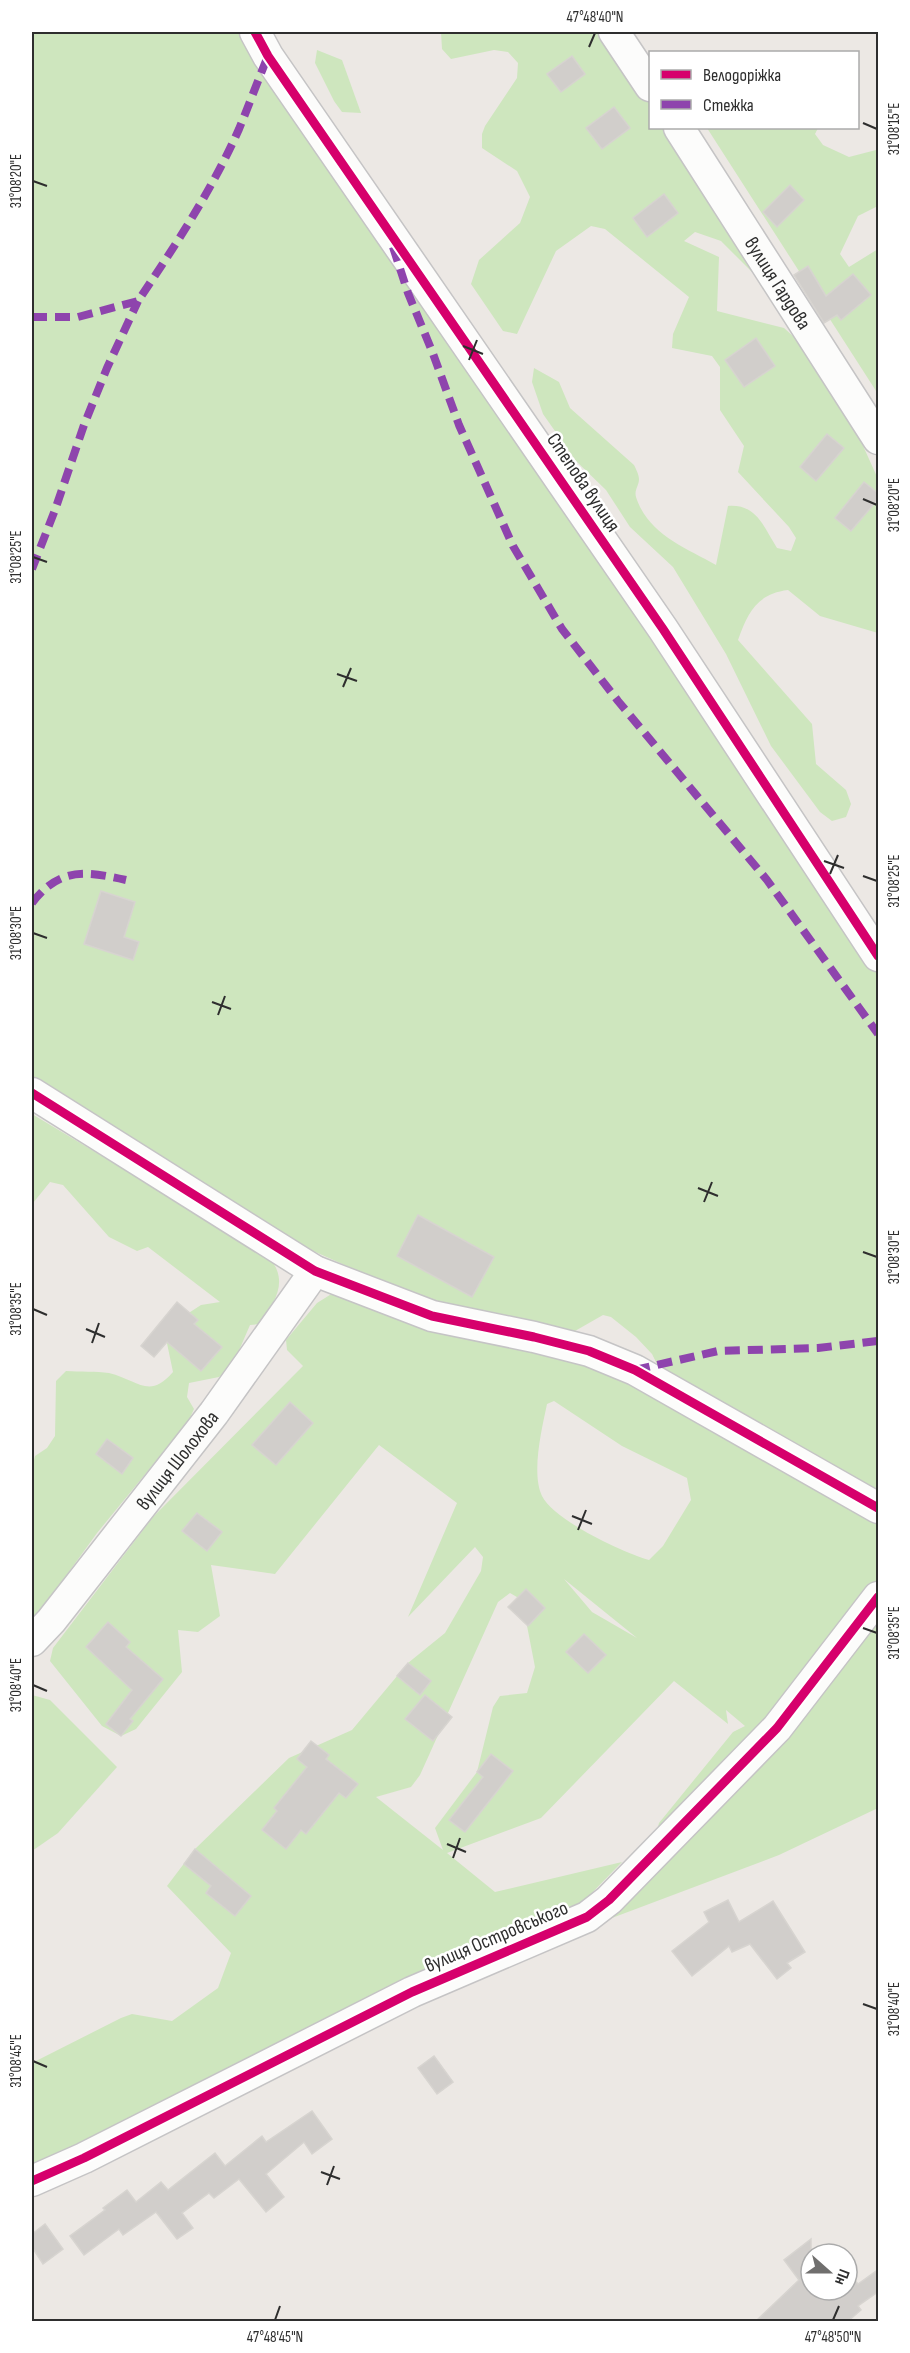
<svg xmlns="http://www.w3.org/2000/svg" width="910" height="2353" font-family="'Sofia Sans Condensed',sans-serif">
  <rect width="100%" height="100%" fill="#ece8e4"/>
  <g fill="#cee6be" fill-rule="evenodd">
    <path d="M32 32H246L878 972V1492L695 1389 658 1366 652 1354 636 1337 611 1317 603 1315 575 1331H558L463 1310 376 1279 293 1242 32 1084Z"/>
    <path d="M441 32H604L650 101V128H668L763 283 721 241 695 232 684 241 719 257 717 311 784 328 794 337 846 408 878 479V633L820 616 788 590C757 594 748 612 738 640L812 724 816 764 846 790 851 804 846 817 832 821 820 812 771 746 726 654 673 567 630 527 606 490 576 461 543 414 532 382 534 368 559 382 570 408 634 465C636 469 639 475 639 479 639 486 634 490 636 497 648 534 684 547 716 565L728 506C757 504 763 526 777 548L791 551 796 538 789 527 738 472 744 446 720 410V367L712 356 672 348 673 334 689 297 605 229 591 226 556 251 517 334 503 331 471 284 479 260 520 223 530 197 517 171 482 148V134L485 126 517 78 518 63 508 52 494 50 451 59 442 49Z"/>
    <path d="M317 50 342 60 361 113 342 112 334 101 315 63Z"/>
    <path d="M707 128H818L815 134 823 145 849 157 876 150 878 206 858 216 840 254 849 267 878 249V394Z"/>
    <path d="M32 1114 268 1256C290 1281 275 1301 260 1324L250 1325 231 1369 219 1377 189 1383 187 1397 194 1409 188 1422 97 1533 32 1623V1469L35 1456 47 1448 55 1436 56 1381 66 1371C80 1372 96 1371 109 1373 138 1380 149 1400 173 1372L164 1329 201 1305 220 1302 148 1247 137 1251 109 1237 63 1185 50 1182 33 1203 32 1211Z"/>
    <path d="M333 1293 577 1362 631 1383 878 1519V1808L779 1855 588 1927 653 1845 659 1823 733 1732 745 1726 726 1710 728 1724 674 1681 541 1818 447 1853 495 1892 622 1862 581 1904 32 2171V2063L121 2018 132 2014 172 2021 218 1988 231 1953 167 1886 195 1849 289 1758 352 1730 408 1663 445 1633 481 1571 483 1557 475 1547 408 1617 457 1503 379 1445 275 1574 211 1565 220 1616 198 1632 178 1630 182 1672 136 1729 121 1736 102 1726 50 1661 53 1648 153 1517 303 1366 287 1350 286 1340 317 1303ZM554 1401 622 1446 687 1478 691 1500 663 1546 649 1560C622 1552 555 1521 542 1496 531 1473 542 1428 547 1404ZM564 1579 637 1638 592 1612ZM510 1593 522 1600 535 1667 527 1693 500 1696 493 1707 477 1772 435 1828 443 1850 376 1797 411 1787 420 1775 498 1602Z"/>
    <path d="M32 1695 50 1700 117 1767 58 1833 32 1851Z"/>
  </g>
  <g fill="#d1cecb" stroke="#d7d4d0" stroke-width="1.5">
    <path d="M572 56 585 74 561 92 547 74Z"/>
    <path d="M614 107 630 128 602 149 586 128Z"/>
    <path d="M790 185 804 200 777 227 763 212Z"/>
    <path d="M664 194 678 213 647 237 633 218Z"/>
    <path d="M808 266 826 296 853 274 871 295 841 320 837 315 824 323 794 275Z"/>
    <path d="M756 338 775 366 744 387 725 360Z"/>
    <path d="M827 434 844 448 816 481 800 467Z"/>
    <path d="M864 482 879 494V498L851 531 835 518Z"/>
    <path d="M101 891 135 902 124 937 139 942 133 960 84 944Z"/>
    <path d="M418 1215 494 1257 472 1297 397 1256Z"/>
    <path d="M177 1302 198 1320 194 1324 222 1347 201 1371 167 1342 154 1357 141 1346Z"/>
    <path d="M290 1402 313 1423 276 1465 252 1445Z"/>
    <path d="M107 1439 133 1458 122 1474 96 1454Z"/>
    <path d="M197 1513 222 1532 207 1551 182 1531Z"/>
    <path d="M526 1589 545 1608 528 1626 508 1607Z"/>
    <path d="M108 1622 130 1642 126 1647 163 1679 130 1719 133 1721 121 1736 106 1724 132 1690 86 1647Z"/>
    <path d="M584 1634 606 1655 588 1673 566 1652Z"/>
    <path d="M408 1663 431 1681 420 1695 397 1676Z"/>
    <path d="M425 1695 452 1717 433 1741 405 1719Z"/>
    <path d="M311 1741 329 1755 326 1759 358 1784 346 1798 339 1793 306 1834 301 1830 286 1849 262 1830 277 1811 274 1808 307 1767 297 1759Z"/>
    <path d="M491 1754 513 1771 465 1832 449 1820 483 1777 477 1772Z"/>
    <path d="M195 1849 251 1896 235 1916 206 1893 211 1886 184 1864Z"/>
    <path d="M728 1900 739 1922 773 1901 805 1952 787 1963 791 1968 777 1979 750 1944 732 1952 729 1946 692 1976 672 1951 709 1922 704 1912Z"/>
    <path d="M434 2056 453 2082 437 2094 418 2068Z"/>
    <path d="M312 2111 332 2139 312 2154 304 2142 266 2174 284 2197 266 2212 239 2179 214 2198 209 2193 182 2213 193 2228 177 2239 156 2212 123 2235 119 2229 84 2255 70 2236 105 2210 103 2208 127 2190 136 2202 161 2182 168 2190 215 2153 225 2166 262 2136 266 2142Z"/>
    <path d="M45 2224 63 2249 43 2264 32 2247V2234Z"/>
    <path d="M811 2239V2290H847V2271L858 2284 879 2269V2291L858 2306 861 2310 847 2322H755L799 2280 784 2260Z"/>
  </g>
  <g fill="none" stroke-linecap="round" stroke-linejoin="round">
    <g stroke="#c5c4c5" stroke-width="33">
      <g id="minor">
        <path d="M255 32 268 56 663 629 878 956"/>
        <path d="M614 32 650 86"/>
        <path id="s1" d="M679 128 878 439"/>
        <path d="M32 1093 315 1271 432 1316 534 1337 589 1351 635 1370 878 1508"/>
        <path id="s2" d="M32 1641 51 1621 214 1413 315 1271"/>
        <path d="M32 2181 84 2158 412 1992 587 1917 609 1900 777 1728 878 1597"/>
      </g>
    </g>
    <use href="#minor" stroke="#fcfcfb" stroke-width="30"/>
    <g stroke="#8e44ad" stroke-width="8" stroke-dasharray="15 8" stroke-linecap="butt">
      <path d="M393 247 408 293 432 351 459 425 513 546 562 629 618 701 767 880 878 1034"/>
      <path d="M32 317H78L138 301C175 246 212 190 239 129 249 105 258 80 268 56"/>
      <path d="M32 569 55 510 84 425 107 368 138 301"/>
      <path d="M32 903C60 867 85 871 126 880"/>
      <path d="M635 1370 718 1351 818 1348 878 1341"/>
    </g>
    <g stroke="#fff" stroke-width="13">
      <g id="cycleway">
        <path d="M255 32 268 56 663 629 878 956"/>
        <path d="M32 1093 315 1271 432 1316 534 1337 589 1351 635 1370 878 1508"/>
        <path d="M32 2181 84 2158 412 1992 587 1917 609 1900 777 1728 878 1597"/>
      </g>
    </g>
    <use href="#cycleway" stroke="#d6006c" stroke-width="9"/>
  </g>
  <path fill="none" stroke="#2e2e2e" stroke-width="2" d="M589 47 595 33M863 123 877 129M33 181 47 186M463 346 483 354M469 360 477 340M863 499 877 505M33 557 47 562M337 674 357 681M343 687 351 668M824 861 844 868M830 874 838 855M863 876 877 881M33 933 47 938M212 1002 231 1009M218 1015 225 996M698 1188 718 1196M704 1202 712 1182M863 1252 877 1257M33 1309 47 1315M86 1329 105 1337M92 1343 99 1323M572 1516 592 1524M578 1530 586 1510M863 1628 877 1633M33 1685 47 1691M447 1844 466 1852M453 1858 460 1838M863 2004 877 2009M33 2061 47 2067M321 2172 340 2179M327 2185 334 2166M275 2320 280 2306M833 2320 839 2306"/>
  <g text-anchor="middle" stroke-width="5" stroke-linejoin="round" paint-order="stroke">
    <g font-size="20" fill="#2e2e2e" stroke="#fff">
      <text dy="7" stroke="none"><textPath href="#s1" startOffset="184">вулиця Гардова</textPath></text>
      <text transform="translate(584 482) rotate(56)" y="7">Степова вулиця</text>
      <text dy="7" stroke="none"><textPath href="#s2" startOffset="232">вулиця Шолохова</textPath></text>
      <text transform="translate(496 1936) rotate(-23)" y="7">вулиця Островського</text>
    </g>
  </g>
  <rect width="910" height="2353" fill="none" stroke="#ffffff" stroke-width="66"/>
  <rect x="649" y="51" width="210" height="78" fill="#ffffff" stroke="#ababab" stroke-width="1.5"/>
  <rect x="661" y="70" width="30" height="9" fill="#d6006c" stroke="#ababab" stroke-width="1.5"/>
  <text x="703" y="81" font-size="18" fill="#2e2e2e">Велодоріжка</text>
  <rect x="661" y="100" width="30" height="9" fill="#8e44ad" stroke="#ababab" stroke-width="1.5"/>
  <text x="703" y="111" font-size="18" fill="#2e2e2e">Стежка</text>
  <g transform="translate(829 2272) rotate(111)"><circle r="28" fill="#ffffff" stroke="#ababab" stroke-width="1.5"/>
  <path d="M0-4.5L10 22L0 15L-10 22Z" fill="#706f6e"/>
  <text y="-9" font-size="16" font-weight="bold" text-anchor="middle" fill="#2e2e2e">Пн</text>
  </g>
  <rect x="33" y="33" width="844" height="2287" fill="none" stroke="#2e2e2e" stroke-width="2"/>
  <g font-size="15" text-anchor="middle" fill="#2e2e2e">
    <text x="595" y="22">47°48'40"N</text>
    <text transform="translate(894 129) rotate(-90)" y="5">31°08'15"E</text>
    <text transform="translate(16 181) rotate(-90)" y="5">31°08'20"E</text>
    <text transform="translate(894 505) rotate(-90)" y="5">31°08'20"E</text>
    <text transform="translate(16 557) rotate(-90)" y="5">31°08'25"E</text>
    <text transform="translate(894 881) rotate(-90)" y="5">31°08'25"E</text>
    <text transform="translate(16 933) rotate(-90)" y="5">31°08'30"E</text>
    <text transform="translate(894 1257) rotate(-90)" y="5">31°08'30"E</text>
    <text transform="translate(16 1309) rotate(-90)" y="5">31°08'35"E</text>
    <text transform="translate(894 1633) rotate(-90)" y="5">31°08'35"E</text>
    <text transform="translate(16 1685) rotate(-90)" y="5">31°08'40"E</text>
    <text transform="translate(894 2009) rotate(-90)" y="5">31°08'40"E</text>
    <text transform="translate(16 2061) rotate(-90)" y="5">31°08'45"E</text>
    <text x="275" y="2342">47°48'45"N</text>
    <text x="833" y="2342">47°48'50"N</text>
  </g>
</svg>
